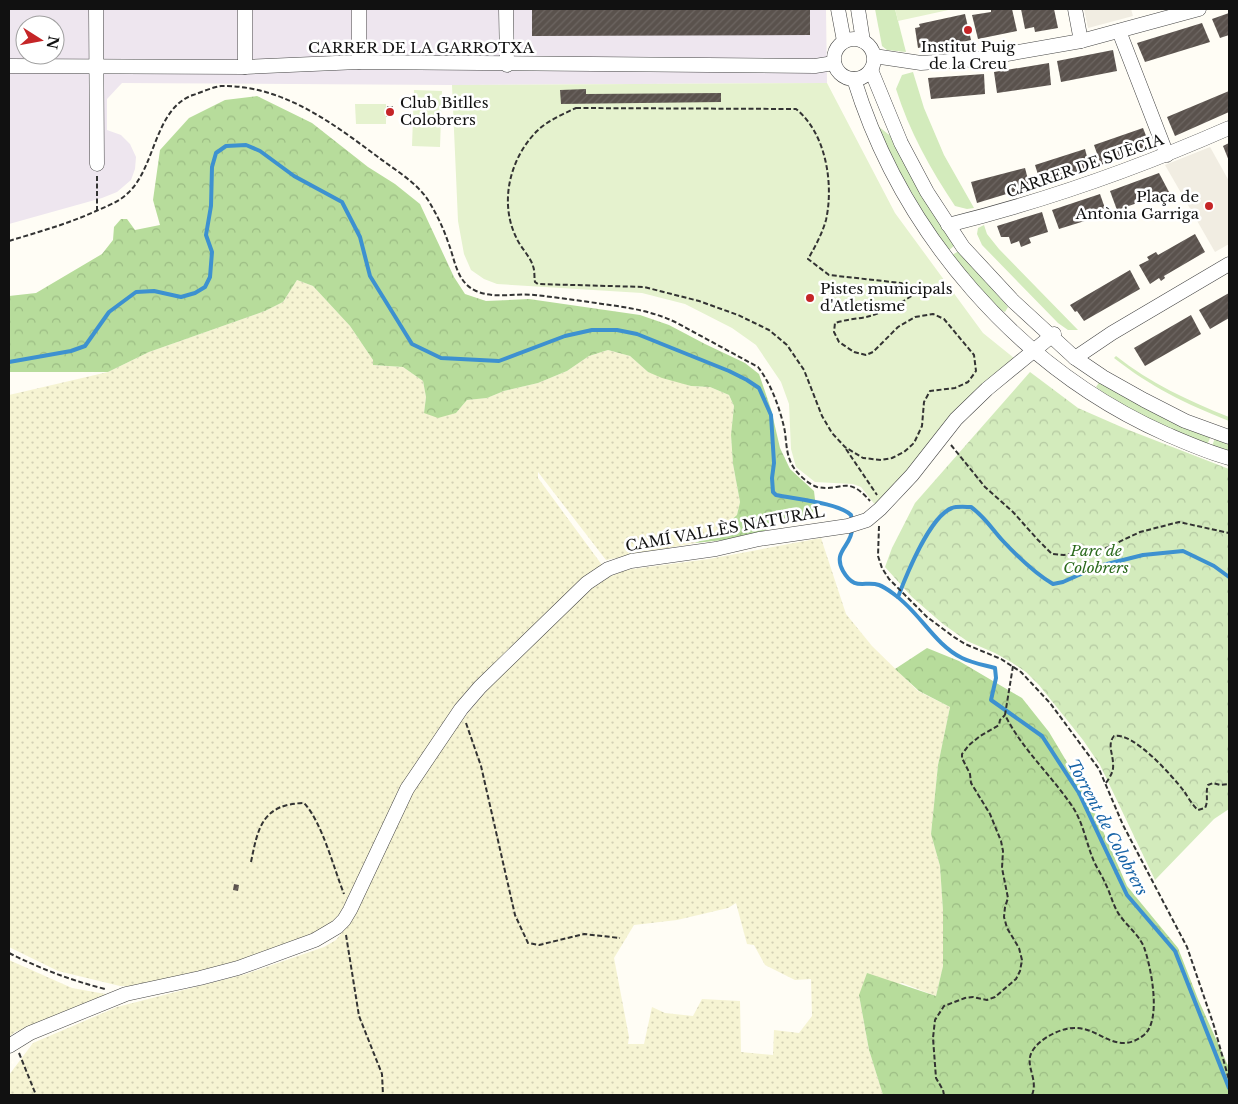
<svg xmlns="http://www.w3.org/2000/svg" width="1238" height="1104" font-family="'Libre Baskerville',serif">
  <defs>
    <pattern id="farmland-dots" width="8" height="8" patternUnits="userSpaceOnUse" patternTransform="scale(1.25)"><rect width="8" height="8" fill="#f6f4d3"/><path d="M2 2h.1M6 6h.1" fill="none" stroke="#d2d0b4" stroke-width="1.8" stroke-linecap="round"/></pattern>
    <pattern id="forest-crowns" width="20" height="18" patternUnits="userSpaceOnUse" patternTransform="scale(1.25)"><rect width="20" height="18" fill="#b7dc9b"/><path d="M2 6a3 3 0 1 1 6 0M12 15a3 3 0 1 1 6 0" fill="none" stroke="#9cbc84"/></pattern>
    <pattern id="park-crowns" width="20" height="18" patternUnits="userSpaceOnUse" patternTransform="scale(1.25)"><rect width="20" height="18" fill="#d3ebbc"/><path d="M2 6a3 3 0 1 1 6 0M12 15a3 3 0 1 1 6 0" fill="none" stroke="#b4c8a1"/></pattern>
    <pattern id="building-hatch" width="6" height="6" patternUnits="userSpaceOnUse" patternTransform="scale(1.25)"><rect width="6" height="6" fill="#5a524d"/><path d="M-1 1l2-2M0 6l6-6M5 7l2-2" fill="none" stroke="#6d6662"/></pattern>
  </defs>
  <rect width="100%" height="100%" fill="#fffdf5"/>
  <path fill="#eee6ef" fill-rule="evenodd" d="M9 9H826L827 83 452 85 122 83 107 99V130L121 135 130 144 136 157 135 169 131 180 117 192 102 198 9 224ZM25 25H55V55H25Z"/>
  <g fill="url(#farmland-dots)" fill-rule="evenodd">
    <path d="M297 280 313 286 350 326 373 360V365L403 367 423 381 426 397 424 413H456L467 400 487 398 504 391 538 383 567 371 589 356 608 350 630 356 648 372 691 386 710 387 729 395 734 406 731 435 733 464 740 502 737 516 722 529 695 543 606 560 538 472V478L602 565 519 643 492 666 471 686 454 706 412 771 338 918 324 930 218 968 138 987 120 986 58 971 9 947V395L108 372 149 352 265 311 283 302Z"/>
    <path d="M821 538 846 614 872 646 918 691 950 707 938 765 931 834 940 866 943 911V966L936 996 902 983 859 995 869 1050 883 1095H9V1075L33 1043 117 1007 246 974 324 947 336 940 353 919 413 792 458 725 494 682 591 589 609 577 625 570 709 559ZM736 903 747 944 754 945 765 965 795 980 811 979 812 1016 799 1033 774 1030 773 1055 741 1052 740 1001 702 999 693 1016 665 1013 652 1007 644 1044H628L629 1037 614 958 634 925 677 920 728 908Z"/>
    <path d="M9 960 72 988 111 995 15 1032 9 1037Z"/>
  </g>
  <g fill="#d3ebbc">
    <path d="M875 9H895L906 52 887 50 882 46Z"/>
    <path d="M913 72 924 108 944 155 974 208 967 209 955 206C931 170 909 131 896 89L902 75Z"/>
    <path d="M878 126 893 138 936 218 955 245 948 251C922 211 897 171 878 126Z"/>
    <path d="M984 225 987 234 999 249 1078 330H1068L1058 323 982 245 977 234 978 228Z"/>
    <path d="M959 251 1008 307 1005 312 997 308 952 255Z"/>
    <path d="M1116 356C1150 383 1189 401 1229 417V421C1186 404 1151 387 1114 358Z"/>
    <path d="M1101 380 1211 436 1207 445C1169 430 1128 412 1096 387Z"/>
    <path d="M1215 438 1229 443V452L1212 446Z"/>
  </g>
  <g fill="url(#forest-crowns)">
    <path d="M257 96 312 123 368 167 395 184 420 204 454 277 465 294 486 301 529 299 640 315 669 325 705 344 745 363 759 374 771 409 780 448 790 469 814 491 817 517 771 519 766 530 752 537 695 543 722 529 737 515 740 502 733 464 731 435 734 406 729 395 710 387 691 386 662 378 648 372 630 356 608 350 589 356 567 371 538 383 504 391 487 398 467 400 456 413 438 418 424 413 426 397 423 381 403 367 373 365V360L350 326 313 286 297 280 283 302 265 311 149 352 108 372H9V296L36 293 102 254 113 240 114 227 121 219H127L135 230 160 225 153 200 160 150 189 118 225 100Z"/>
    <path d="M927 648 959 661 1022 698 1049 732 1089 799 1127 886 1178 948 1198 999 1229 1068V1095H883L869 1050 859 995 867 973 936 996 943 966V911L940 866 931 834 938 765 950 707 919 691 895 669Z"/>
  </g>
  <path fill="url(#park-crowns)" d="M1030 372 1078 408 1126 429 1229 469V809L1214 819 1155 880 1100 765 1083 740 1039 685 1026 672 1011 662 995 653 967 641 943 624 912 597 885 567 892 548 915 503Z"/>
  <g fill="#e5f2ce">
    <path d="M895 9H953L898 21Z"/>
    <path d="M827 83 895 213 983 333 1019 362 876 506 861 487 853 484 815 482 796 467 791 449 789 404 781 382 756 345 732 328 685 304 642 293 497 284 484 279 471 270 464 254 458 221 452 85Z"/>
    <path d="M414 90 442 91 440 147 412 146Z"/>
    <path d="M355 104H386V124H356Z"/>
  </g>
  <g fill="#f1ede2">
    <path d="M1084 9H1131L1133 16 1088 28Z"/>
    <path d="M1210 147 1229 181V244L1215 252 1165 165Z"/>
  </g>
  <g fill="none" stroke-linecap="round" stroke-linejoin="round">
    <g stroke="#3d91d0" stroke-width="4">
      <path d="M9 362 71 351 85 346 109 312 136 292 154 291 181 297 195 293 205 287 210 277 212 252 206 235 211 206 212 167 216 153 226 146 246 145 260 151 294 176 342 202 360 237 370 276 412 344 441 358 499 361 565 336 592 330H617L637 334 729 371 747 380 759 388 771 415 774 463 772 478 773 492 776 495C794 499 839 503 851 515L852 521"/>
      <path d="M852 529C852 546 832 551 843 571 855 592 865 580 879 585 885 587 891 592 895 595 920 613 935 645 962 658 972 663 984 665 995 668L996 678 991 700 1042 736 1079 793 1127 895 1175 951 1229 1088"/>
      <path d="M898 597C906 576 930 516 952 508 957 506 966 507 971 507 985 517 992 529 1003 541 1018 557 1034 573 1053 584L1063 582 1099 566 1143 555 1183 551 1214 566 1229 577"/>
    </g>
  </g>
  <g fill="url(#building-hatch)">
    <path d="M532 9H810V35L532 36Z"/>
    <path d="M991 9H1012L1017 31 978 39 972 15 991 12Z"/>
    <path d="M1021 9H1054L1058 28 1035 32 1034 27 1025 29Z"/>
    <path d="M1229 13V35L1220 38 1212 19Z"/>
    <path d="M965 14 971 40 925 50 923 47 918 48 915 28 920 27 919 24Z"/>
    <path d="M1202 23 1210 42 1145 62 1137 43Z"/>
    <path d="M1113 50 1117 71 1061 82 1057 61Z"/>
    <path d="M1049 63 1051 85 997 93 994 72Z"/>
    <path d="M984 74 985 94 931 99 928 78Z"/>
    <path d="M586 89V94L721 93V102L561 104 560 90Z"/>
    <path d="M1229 91V112L1175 136 1167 117Z"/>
    <path d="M387 106H393V117H386Z"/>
    <path d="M1143 128 1150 146 1101 165 1094 145Z"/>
    <path d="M1229 143V161L1223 146Z"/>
    <path d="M1085 149 1090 168 1041 184 1035 165Z"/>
    <path d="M1025 168 1030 187 977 203 971 182Z"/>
    <path d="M1159 173 1169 192 1117 210 1110 191Z"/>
    <path d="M1100 194 1107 214 1059 229 1052 210Z"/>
    <path d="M1042 212 1048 232 1029 238 1031 243 1021 247 1019 241 1011 244 1009 237H1001L997 226Z"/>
    <path d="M1195 234 1205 252 1164 276 1165 278 1161 281 1159 278 1150 284 1139 265 1149 260 1147 257 1156 252 1158 255Z"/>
    <path d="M1130 270 1140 289 1084 321 1077 311 1075 312 1070 305Z"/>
    <path d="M1229 293V318L1210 329 1199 310Z"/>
    <path d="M1191 315 1201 334 1145 366 1134 348Z"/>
    <path d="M234 884 239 885 238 891 233 890Z"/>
  </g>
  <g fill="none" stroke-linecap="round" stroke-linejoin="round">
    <g stroke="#444" stroke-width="15">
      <g id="minor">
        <path d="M96 9 97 164"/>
        <path d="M359 9V62"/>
        <path d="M506 9 507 65"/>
        <path d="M838 9 844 41"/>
        <path d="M858 9 863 41"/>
        <path d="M1075 9 1081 41"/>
        <path d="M1119 31 1167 155"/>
        <circle cx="854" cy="59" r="20"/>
        <path d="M874 56 921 63 979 59 1081 41 1199 9"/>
        <path d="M9 66 245 67 359 62 815 66 834 63"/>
        <path d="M245 67V9"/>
        <path d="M871 70 901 143 927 192 963 247 1013 301 1075 358 1103 377 1144 400 1185 421 1229 437"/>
        <path d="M854 79C902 234 1018 368 1166 434 1187 443 1207 452 1229 458"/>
        <path d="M948 225C1045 201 1138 168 1229 128"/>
        <path d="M1075 358 1112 333 1229 264"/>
        <path d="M9 1046 30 1033 126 994 200 978 238 968 315 940 337 927 344 920 350 910 407 789 461 709 480 687 587 583 608 569 631 561 716 549 759 539 848 526 867 520 880 509 912 475 956 419 987 389 1054 334"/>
      </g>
    </g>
    <g stroke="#333" stroke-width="2" stroke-dasharray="5 2.5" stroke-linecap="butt">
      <path d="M576 108 796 109C826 133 834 184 826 220 822 234 815 247 808 259L829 275 901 283 910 287 913 295C903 302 882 313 870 316 859 319 847 319 835 323L834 332 839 342 854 352 866 355 873 352 898 327 915 317 933 314 944 319 974 355 976 371 968 382 955 388 930 391 924 402 922 426 914 443 904 452 892 458 881 460 863 458 845 447 832 433 822 416 804 370 787 345 769 330 738 315 699 301 644 287 538 284 535 282C534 277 535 271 533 266 530 256 520 247 516 237 499 202 510 158 537 131 547 121 563 114 576 108Z"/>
      <path d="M97 211V176"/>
      <path d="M9 241C38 232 68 224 96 211 107 206 119 202 128 193 156 167 154 109 193 95 202 92 213 87 221 86 282 85 331 122 378 157 395 170 416 182 428 200 436 213 443 227 448 242 455 259 456 282 476 291 494 299 515 293 534 295 554 297 575 300 596 303 624 307 651 310 677 323L758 367C771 384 779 406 784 427 787 440 785 455 794 468 799 475 808 484 817 487 842 492 847 474 870 501"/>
      <path d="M951 445 985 487 1013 512 1038 540 1052 554 1064 555 1106 548 1140 532 1179 522 1229 533"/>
      <path d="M846 449 877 495"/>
      <path d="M879 526 878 556 882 568 889 579 927 617 954 637 965 644 1001 659 1021 672 1050 703 1099 769 1123 825 1187 947 1214 1026 1229 1080"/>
      <path d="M1013 666 1005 715C1022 749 1051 775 1072 806 1083 822 1086 842 1093 859 1096 867 1102 875 1105 883 1110 892 1112 902 1117 911 1124 924 1138 933 1144 947 1151 967 1162 1020 1144 1035 1117 1056 1101 1029 1077 1028 1064 1027 1048 1035 1039 1043 1018 1062 1040 1075 1032 1095"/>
      <path d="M466 723 481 766 515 915 528 943 539 945 584 934 620 938"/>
      <path d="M1106 783C1110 777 1114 771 1113 764 1113 753 1107 745 1114 736 1134 732 1172 776 1184 791 1188 797 1192 805 1198 810L1205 808C1209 800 1205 793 1208 785L1213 783 1220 785 1229 784"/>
      <path d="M251 862C258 828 262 804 304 803 322 822 334 869 344 894"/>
      <path d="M346 935 359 1016 382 1074 383 1095"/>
      <path d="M9 953C41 969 70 980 105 989"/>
      <path d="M19 1053 36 1095"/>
      <path d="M944 1095 943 1090 936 1078 933 1038 935 1020 944 1006 965 998 973 997 987 1000 995 997 1016 979 1020 971 1022 960 1019 948 1007 928 1004 917 1005 907 1008 898 1002 868 1003 851 1001 841 990 814 971 783 970 774 962 758V754L969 745 980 736 999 725 1000 720 1005 715"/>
    </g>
    <use href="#minor" stroke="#fff" stroke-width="14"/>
  </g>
  <g fill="#c52527" stroke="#fff" stroke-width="2">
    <circle cx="968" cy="30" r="5"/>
    <circle cx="390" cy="112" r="5"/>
    <circle cx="1209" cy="206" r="5"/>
    <circle cx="810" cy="298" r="5"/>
  </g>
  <g text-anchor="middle" stroke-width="5" stroke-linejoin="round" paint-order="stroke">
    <g font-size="15" fill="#111" stroke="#fff" text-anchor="start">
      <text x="968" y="52" text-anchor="middle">Institut Puig<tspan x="968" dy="17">de la Creu</tspan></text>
      <text x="400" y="108">Club Bitlles<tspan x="400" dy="17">Colobrers</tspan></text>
      <text x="1199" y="202" text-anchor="end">Plaça de<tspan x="1199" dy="17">Antònia Garriga</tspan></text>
      <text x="820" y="294">Pistes municipals<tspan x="820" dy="17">d'Atletisme</tspan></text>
    </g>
    <g font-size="15" fill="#111" stroke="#fff">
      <text x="421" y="53">CARRER DE LA GARROTXA</text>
      <text transform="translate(1085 166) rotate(-19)" y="5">CARRER DE SUÈCIA</text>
      <text transform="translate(725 529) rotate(-10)" y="5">CAMÍ VALLÈS NATURAL</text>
    </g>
    <g font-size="15" font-style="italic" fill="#2c6b1e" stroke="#fff">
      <text x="1096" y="556">Parc de<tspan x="1096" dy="17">Colobrers</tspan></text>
    </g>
    <g font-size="16" font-style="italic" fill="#1663a7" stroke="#fff">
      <text transform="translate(1108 827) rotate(62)" y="6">Torrent de Colobrers</text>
    </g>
  </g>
  <rect width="1238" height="1104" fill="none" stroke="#111111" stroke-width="20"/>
  <g transform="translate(40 40) rotate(101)"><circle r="24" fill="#ffffff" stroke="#a0a0a0"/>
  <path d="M0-4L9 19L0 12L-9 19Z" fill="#c52527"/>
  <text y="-8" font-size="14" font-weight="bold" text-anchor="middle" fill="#111111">N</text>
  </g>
</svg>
